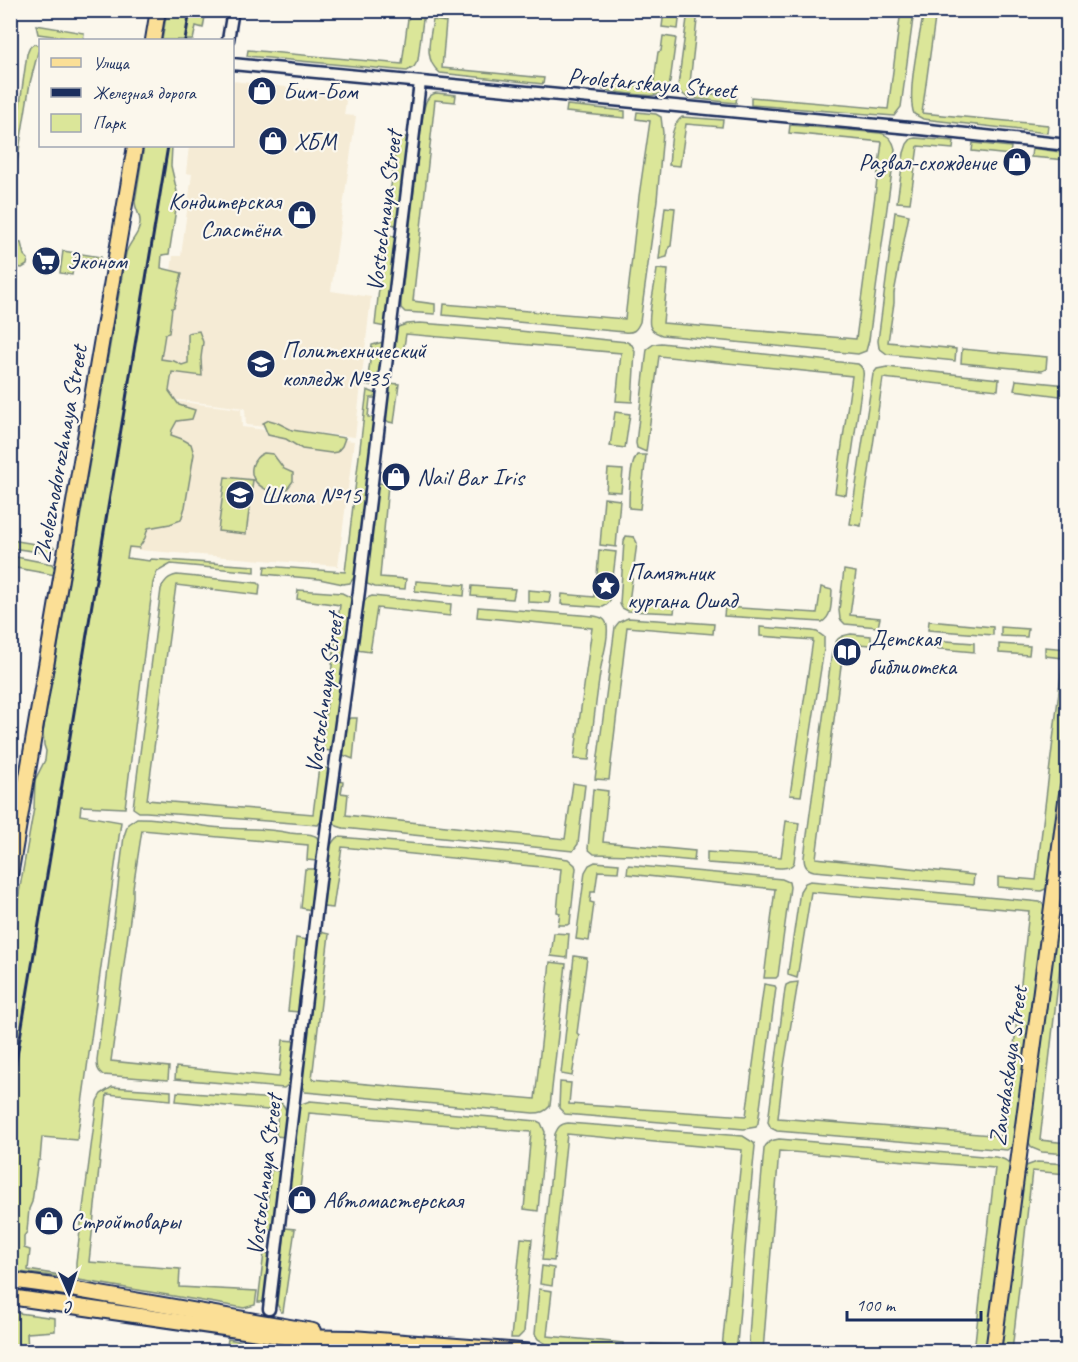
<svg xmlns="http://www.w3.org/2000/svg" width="1078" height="1362" font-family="Caveat,sans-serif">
  <rect width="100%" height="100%" fill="#fbf7ec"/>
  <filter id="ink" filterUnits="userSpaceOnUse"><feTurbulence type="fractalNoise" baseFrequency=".0167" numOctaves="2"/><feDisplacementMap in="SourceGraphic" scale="12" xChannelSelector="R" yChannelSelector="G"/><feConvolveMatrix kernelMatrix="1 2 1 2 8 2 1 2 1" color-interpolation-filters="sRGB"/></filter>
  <g filter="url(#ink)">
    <g fill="#f5ebd5">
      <path d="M233 81 347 94 344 115 356 116 331 291 371 297 355 437 246 425 245 408 154 397 164 332 167 331 181 273 171 271 173 256H181L192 174 186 173 189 146H232Z"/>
      <path d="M147 398 241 409 242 427 354 441 338 566 126 549Z"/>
    </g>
    <g fill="#dbe699" stroke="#7b8a7c" stroke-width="1.5">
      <path d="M901 10 914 11 901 107 894 116 751 105V97L888 109Z"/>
      <path d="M167 11H206L203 28 196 26 193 40H162Z"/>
      <path d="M409 11H424L418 60 414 67 407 71 247 56 248 50 402 64Z"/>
      <path d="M664 11H680L678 29 662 27Z"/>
      <path d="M688 11H698L689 92 737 96 736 103 688 98 679 91 678 86Z"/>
      <path d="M924 11H936L922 113 1048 125 1047 133 923 119 914 114C906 94 920 34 924 11Z"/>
      <path d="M433 20 446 22 442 68 544 78 543 84 440 73C423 60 430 39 433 20Z"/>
      <path d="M36 25 84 33 83 40 38 34Z"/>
      <path d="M663 36 676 38 670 82C668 88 664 93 657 95 646 97 616 92 603 90L604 84 653 88 658 52 661 51Z"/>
      <path d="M34 44 40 46V53L38 52 30 83 13 187H11V168L27 54 30 47Z"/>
      <path d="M436 93 456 95 455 102 435 100 413 301 435 304V314L405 312 401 308V302L423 113C425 104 426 96 436 93Z"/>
      <path d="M567 105 625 111V118L566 112Z"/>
      <path d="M637 112 656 114 661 117 663 133 657 200 640 322C636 331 633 333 624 332L443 315 444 304 625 319 639 196 650 121 636 119Z"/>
      <path d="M682 117 723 120 722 127 686 124 680 166 669 165C671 150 669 126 682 117Z"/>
      <path d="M790 125 880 133C889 135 893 140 895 149L869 340 866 351 858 354 662 335C657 333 652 332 650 326 647 317 656 281 657 269L668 270 663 323 856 339 882 142 789 133Z"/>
      <path d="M397 137H409L399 226 391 224 387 220Z"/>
      <path d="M915 138 954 141 953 149 918 146 910 203 897 202 904 153 907 144 911 139Z"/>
      <path d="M973 143 1011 147 1010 155 972 151Z"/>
      <path d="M144 146H172L171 166 178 196 169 254 162 255 161 268 182 273 174 307 172 308 169 333 165 334 161 359 174 361 182 365 188 363V333L199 331 203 342 201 358 202 376 172 372 169 391 179 405 195 410 192 419 177 421 172 430 171 435 182 439 191 444 194 454 185 507 181 520 170 524 148 528 145 538 139 548 129 547 127 558 150 561 151 559 255 566V572L171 564 157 572 153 583 145 646 125 808 81 806 80 815 121 822 77 1140 42 1137 40 1160H38L32 1202 29 1209 27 1232 24 1236V1248L30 1250 28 1270 60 1275V1277L11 1271V938L34 808 35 780 45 760 46 751 44 745 43 732 126 253C129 242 141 233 140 221 140 214 135 209 135 202Z"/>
      <path d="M1032 148 1067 153V160L1031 157Z"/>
      <path d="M665 207 675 208 671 246 669 247 667 257 659 259Z"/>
      <path d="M895 212 909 215 894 293V303L888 342 956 349 955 361 887 354 879 348 878 341Z"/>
      <path d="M385 234 396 237 386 327 375 325Z"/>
      <path d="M11 241 21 243 24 255 28 259 27 265 22 268 11 266Z"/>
      <path d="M63 251 101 257 100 260 75 257 72 275 60 273Z"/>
      <path d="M420 323 510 330 627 342 632 345 635 351 632 402 616 401 621 353 406 334 403 353 394 352 396 332 398 327 407 324Z"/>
      <path d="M383 342 379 386 367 385 372 345Z"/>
      <path d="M661 343 858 364C863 367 864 371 863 377L846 495 835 493 852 376 659 356 646 452 637 448 636 443 647 349 654 344Z"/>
      <path d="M962 349 1047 357 1046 369 1042 371 961 363Z"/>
      <path d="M887 367 999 379 998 390 883 378 861 526 850 524 873 374 877 369Z"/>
      <path d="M1016 380 1067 385V397L1014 390Z"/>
      <path d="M389 383 399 384 394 423 389 422 385 419Z"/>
      <path d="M367 390 377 394 376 398H370L368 417 374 418 355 576 350 583 343 584 319 579 264 574 265 566 345 572Z"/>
      <path d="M615 412 630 414 625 448 610 446Z"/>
      <path d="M269 420 276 422 292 430 345 438 342 446 337 452 331 453 302 449 286 439 268 435 263 423Z"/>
      <path d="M264 453 273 454 284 469 293 473V481L281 497C273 497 273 496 268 491 264 488 259 486 256 482 248 472 252 458 264 453Z"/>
      <path d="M637 455H646L640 509 629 508C629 495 629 465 637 455Z"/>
      <path d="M608 469 623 470 621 492 606 491Z"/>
      <path d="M225 477 253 480 246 534 218 531Z"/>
      <path d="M378 483 388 484 380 577 406 579 405 589 375 587 367 584 366 575Z"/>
      <path d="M604 498 620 500 616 547 600 545Z"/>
      <path d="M626 536 634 537 637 543 629 602 675 605 674 613 628 611 622 608 620 604 624 541Z"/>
      <path d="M11 540 54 547 50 553H47L11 548Z"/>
      <path d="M599 550 616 552 613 577 597 575Z"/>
      <path d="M11 556 52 564 56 570 55 575 11 567Z"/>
      <path d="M844 570 856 572 850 615 880 618 878 627 845 624 840 619 839 610Z"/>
      <path d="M177 575 258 583 260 585 259 595 176 585 147 800 313 814 319 767 330 769 322 820 318 825 203 816 146 812H139L133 808 161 589C164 581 168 577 177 575Z"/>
      <path d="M416 581 465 585 464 596 415 591Z"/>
      <path d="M595 582 604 583V588H611C611 597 612 603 603 607L561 604 562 594 594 597Z"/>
      <path d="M472 586 515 589 513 599 471 596Z"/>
      <path d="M821 587 832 590C831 601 833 616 822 622L724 616 725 607 817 613Z"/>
      <path d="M298 590 342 593 350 597 352 602 332 751 321 750 340 605 297 599Z"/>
      <path d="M528 590 551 592 549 603 528 602Z"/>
      <path d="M372 596 451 604 450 616 377 608 370 652 357 650 363 603 367 598Z"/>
      <path d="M478 607 594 616C600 617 606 618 607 626 609 639 603 655 601 667 596 698 593 729 589 760L574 759 592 628 477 617Z"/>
      <path d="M628 618 714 624 713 634 627 627 609 780 595 779 615 627 619 622Z"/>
      <path d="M929 621 993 627V635L928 630Z"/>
      <path d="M760 627 812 631 817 632 824 637V649L801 796 790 795 813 640 760 636Z"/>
      <path d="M1001 627 1028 629 1027 637 1001 636Z"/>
      <path d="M851 634 871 636V645L844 643 816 858 974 875 973 885 814 871C806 869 804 865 804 857L832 652C836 639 838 636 851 634Z"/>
      <path d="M932 640 974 643V652L931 648Z"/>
      <path d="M999 644 1030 646 1029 655 999 653Z"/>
      <path d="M1045 647 1067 649V751L1051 881 1048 888 1041 891 998 887V877L1036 880 1063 658 1045 656Z"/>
      <path d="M350 718H357L353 759 343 755 348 720Z"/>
      <path d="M339 781 343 782 341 793 348 794 346 815 565 839 573 783 585 785 578 844 573 851 343 828 337 826 333 821Z"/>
      <path d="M593 789 608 791 603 842 695 851 694 861 632 855 594 854 588 849Z"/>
      <path d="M137 818C162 817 186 824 211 827 237 830 264 827 290 833 300 835 309 832 317 837L320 845 317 861 307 860 308 845 142 830 133 888V897L111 1061 169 1067 168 1080 103 1075C97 1071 97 1066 97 1060L124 836 128 824Z"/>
      <path d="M786 821 799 823 794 862C792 868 785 868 779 868L707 863V852L781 857Z"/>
      <path d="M339 837 533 854 568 859 575 865 576 868 570 923 567 925H558L560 913 557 912 561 869 342 847 333 908 323 907 330 846 335 839Z"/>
      <path d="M595 862 619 864 618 872 598 871 595 892H591L590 902 594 903 589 941 576 939 585 872 589 865Z"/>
      <path d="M628 865 782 879 789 882 790 887 778 976 776 978H764L775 889 627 874Z"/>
      <path d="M305 869H316L312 910 301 908Z"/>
      <path d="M810 881 1030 901 1040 902 1047 908 1015 1144 1007 1150 777 1131 771 1128 768 1122 785 989 786 985 790 983 798 982 784 1066 778 1118 1004 1136 1029 911 811 892 797 978 788 975V972L800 891 805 883Z"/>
      <path d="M1067 903V914H1066L1040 1140 1067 1143V1154L1042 1152 1032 1148 1027 1140 1059 909Z"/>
      <path d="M320 932 329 934 312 1079 535 1099 550 962 566 964 550 1106C545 1112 541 1113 533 1113L305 1092 301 1085Z"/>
      <path d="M554 933 569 934 567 958 551 956Z"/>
      <path d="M296 938 307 940 299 1012 288 1011Z"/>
      <path d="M574 956 587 958 577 1033 579 1035 572 1076 561 1074Z"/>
      <path d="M764 984 775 986 776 988 758 1123 756 1127 744 1129 565 1114 559 1108 560 1082 571 1083 569 1104 746 1116Z"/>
      <path d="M283 1040 295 1041 290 1083 284 1088 175 1079 176 1067 279 1077Z"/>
      <path d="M112 1087 171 1091V1100L107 1094 89 1262 180 1269 179 1287 257 1291 255 1305 244 1308 79 1280 76 1278V1262L97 1101 101 1094Z"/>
      <path d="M177 1092 276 1099C292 1109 287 1121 285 1137L276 1136 278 1111 176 1101Z"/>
      <path d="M310 1101 537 1121 541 1123 545 1132 538 1211 524 1209 531 1132 309 1113 300 1189 289 1188 298 1109 301 1104Z"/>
      <path d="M568 1123 743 1136 754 1143 755 1146 747 1227 737 1344 734 1351H650L651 1344 722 1348 742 1150 567 1134 554 1261 542 1260 555 1134C558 1127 560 1124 568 1123Z"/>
      <path d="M779 1139 995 1157C1004 1159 1009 1160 1011 1169L988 1351H974L995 1168 779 1151 763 1351H750L749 1338C753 1275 758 1212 764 1149 766 1142 772 1140 779 1139Z"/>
      <path d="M1037 1162 1067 1164V1174L1032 1171 1012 1351 1001 1352 1023 1170 1026 1166Z"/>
      <path d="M271 1170 280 1171 274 1229H265Z"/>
      <path d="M285 1228 295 1229 283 1312H281L277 1304Z"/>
      <path d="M521 1238 532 1239 524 1332 518 1338H511Z"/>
      <path d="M264 1253 270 1254 266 1302H258Z"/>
      <path d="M542 1266 554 1268 552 1286 540 1284Z"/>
      <path d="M539 1289 552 1291 547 1336 623 1343V1350L546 1344 538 1339 535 1334Z"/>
      <path d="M11 1312 55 1318V1331L27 1333 28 1351H11Z"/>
      <path d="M228 1339 248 1343 255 1351H226Z"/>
      <path d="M286 1344 348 1347 347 1352 319 1351 276 1348 281 1345Z"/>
    </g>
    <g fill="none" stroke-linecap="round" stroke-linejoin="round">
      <g stroke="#1b2f5e" stroke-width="15">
        <g id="minor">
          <path d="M228 40 233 10"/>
          <path d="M232 64 920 129 1068 145"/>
          <path d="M269 1309 324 847 359 591 420 82"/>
        </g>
      </g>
      <g stroke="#1b2f5e" stroke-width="18">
        <g id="major">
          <path d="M153 40 158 10"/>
          <path d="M10 876 135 146"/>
          <path d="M10 1280 54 1286 313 1331"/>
          <path d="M10 1297 285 1337 352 1338 535 1352"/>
          <path d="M993 1352 1068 786"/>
        </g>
      </g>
      <use href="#minor" stroke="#fbf7ec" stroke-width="10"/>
      <use href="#major" stroke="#fbdf96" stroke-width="14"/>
      <g stroke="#1b2f5e" stroke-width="3">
        <path d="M185 40 190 10"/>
        <path d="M10 1098 168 146"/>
      </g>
    </g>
  </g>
  <defs>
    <g id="shop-disc" transform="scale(1.5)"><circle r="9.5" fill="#1b2f5e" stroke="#fbf7ec"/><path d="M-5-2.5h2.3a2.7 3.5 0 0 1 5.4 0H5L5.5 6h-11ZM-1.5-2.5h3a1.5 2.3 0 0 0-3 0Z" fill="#fff"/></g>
    <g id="supermarket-disc" transform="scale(1.5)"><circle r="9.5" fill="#1b2f5e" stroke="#fbf7ec"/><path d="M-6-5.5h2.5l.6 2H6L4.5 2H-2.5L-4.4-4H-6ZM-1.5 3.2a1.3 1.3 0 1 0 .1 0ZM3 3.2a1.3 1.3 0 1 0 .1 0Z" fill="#fff"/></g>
    <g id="university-disc" transform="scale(1.5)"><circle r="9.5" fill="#1b2f5e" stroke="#fbf7ec"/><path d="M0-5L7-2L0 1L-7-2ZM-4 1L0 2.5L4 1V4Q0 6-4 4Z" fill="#fff"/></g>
    <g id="school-disc" transform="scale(1.5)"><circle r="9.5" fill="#1b2f5e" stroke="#fbf7ec"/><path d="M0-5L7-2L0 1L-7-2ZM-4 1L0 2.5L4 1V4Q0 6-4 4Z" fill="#fff"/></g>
    <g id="sight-disc" transform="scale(1.5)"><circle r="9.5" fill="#1b2f5e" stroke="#fbf7ec"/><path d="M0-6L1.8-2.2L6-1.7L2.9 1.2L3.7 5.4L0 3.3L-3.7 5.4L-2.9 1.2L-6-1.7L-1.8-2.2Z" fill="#fff"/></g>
    <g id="library-disc" transform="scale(1.5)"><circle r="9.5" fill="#1b2f5e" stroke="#fbf7ec"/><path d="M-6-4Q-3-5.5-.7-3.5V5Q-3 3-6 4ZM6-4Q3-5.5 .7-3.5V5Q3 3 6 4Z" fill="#fff"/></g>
  </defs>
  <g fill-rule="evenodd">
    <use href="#shop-disc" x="262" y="91"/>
    <use href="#shop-disc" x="273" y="141"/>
    <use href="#shop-disc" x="1017" y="162"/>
    <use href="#shop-disc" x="302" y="215"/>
    <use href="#supermarket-disc" x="46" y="261"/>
    <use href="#university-disc" x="261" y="364"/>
    <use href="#shop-disc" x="396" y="477"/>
    <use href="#school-disc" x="240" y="495"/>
    <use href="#sight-disc" x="606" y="586"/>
    <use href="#library-disc" x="847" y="652"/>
    <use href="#shop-disc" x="302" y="1200"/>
    <use href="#shop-disc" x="49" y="1221"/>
  </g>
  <g text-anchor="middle" stroke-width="4.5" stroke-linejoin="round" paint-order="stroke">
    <g font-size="24" fill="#1b2f5e" stroke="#fbf7ec">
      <text transform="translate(652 83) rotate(5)" y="8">Proletarskaya Street</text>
      <text transform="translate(384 211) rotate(-83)" y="8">Vostochnaya Street</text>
      <text transform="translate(60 454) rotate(-80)" y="8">Zheleznodorozhnaya Street</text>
      <text transform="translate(324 693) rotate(-82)" y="8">Vostochnaya Street</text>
      <text transform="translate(1008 1066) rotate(-82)" y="8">Zavodaskaya Street</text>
      <text transform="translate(264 1175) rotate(-83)" y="8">Vostochnaya Street</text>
    </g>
    <g font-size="24" fill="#1b2f5e" stroke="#fbf7ec" text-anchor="start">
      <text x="283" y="99">Бим-Бом</text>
      <text x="294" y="149">ХБМ</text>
      <text x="996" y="170" text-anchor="end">Развал-схождение</text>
      <text x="281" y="209" text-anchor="end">Кондитерская<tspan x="281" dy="28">Сластёна</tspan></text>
      <text x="67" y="269">Эконом</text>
      <text x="282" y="358">Политехнический<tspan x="282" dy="28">колледж №35</tspan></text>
      <text x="417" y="485">Nail Bar Iris</text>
      <text x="261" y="503">Школа №15</text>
      <text x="627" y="580">Памятник<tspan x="627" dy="28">кургана Ошад</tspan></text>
      <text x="868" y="646">Детская<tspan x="868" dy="28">библиотека</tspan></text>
      <text x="323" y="1208">Автомастерская</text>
      <text x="70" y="1229">Стройтовары</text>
    </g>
  </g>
  <rect width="1078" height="1362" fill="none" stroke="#fbf7ec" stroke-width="36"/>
  <rect x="18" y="18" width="1042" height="1326" fill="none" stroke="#1b2f5e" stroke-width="2" filter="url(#ink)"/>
  <rect x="39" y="39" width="195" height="108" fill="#fbf7ec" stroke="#a1a7b3" stroke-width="1.5"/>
  <rect x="51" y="58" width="30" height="9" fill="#fbdf96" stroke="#a1a7b3" stroke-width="1.5"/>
  <text x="93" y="69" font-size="18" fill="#1b2f5e">Улица</text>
  <rect x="51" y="88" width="30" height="9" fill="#1b2f5e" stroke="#a1a7b3" stroke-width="1.5"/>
  <text x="93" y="99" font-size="18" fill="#1b2f5e">Железная дорога</text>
  <rect x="51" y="114" width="30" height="18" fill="#dbe699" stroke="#a1a7b3" stroke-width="1.5"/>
  <text x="93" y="129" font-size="18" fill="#1b2f5e">Парк</text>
  <g transform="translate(69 1293) rotate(177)" stroke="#fbf7ec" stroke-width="4.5" paint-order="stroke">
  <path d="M0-4.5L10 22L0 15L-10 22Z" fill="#1b2f5e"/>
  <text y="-9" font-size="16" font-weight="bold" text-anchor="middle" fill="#1b2f5e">С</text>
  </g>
  <path d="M847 1311v9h134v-9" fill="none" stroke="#1b2f5e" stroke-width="3"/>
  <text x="856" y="1311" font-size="18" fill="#1b2f5e" stroke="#fbf7ec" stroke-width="4.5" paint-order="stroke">100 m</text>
</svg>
